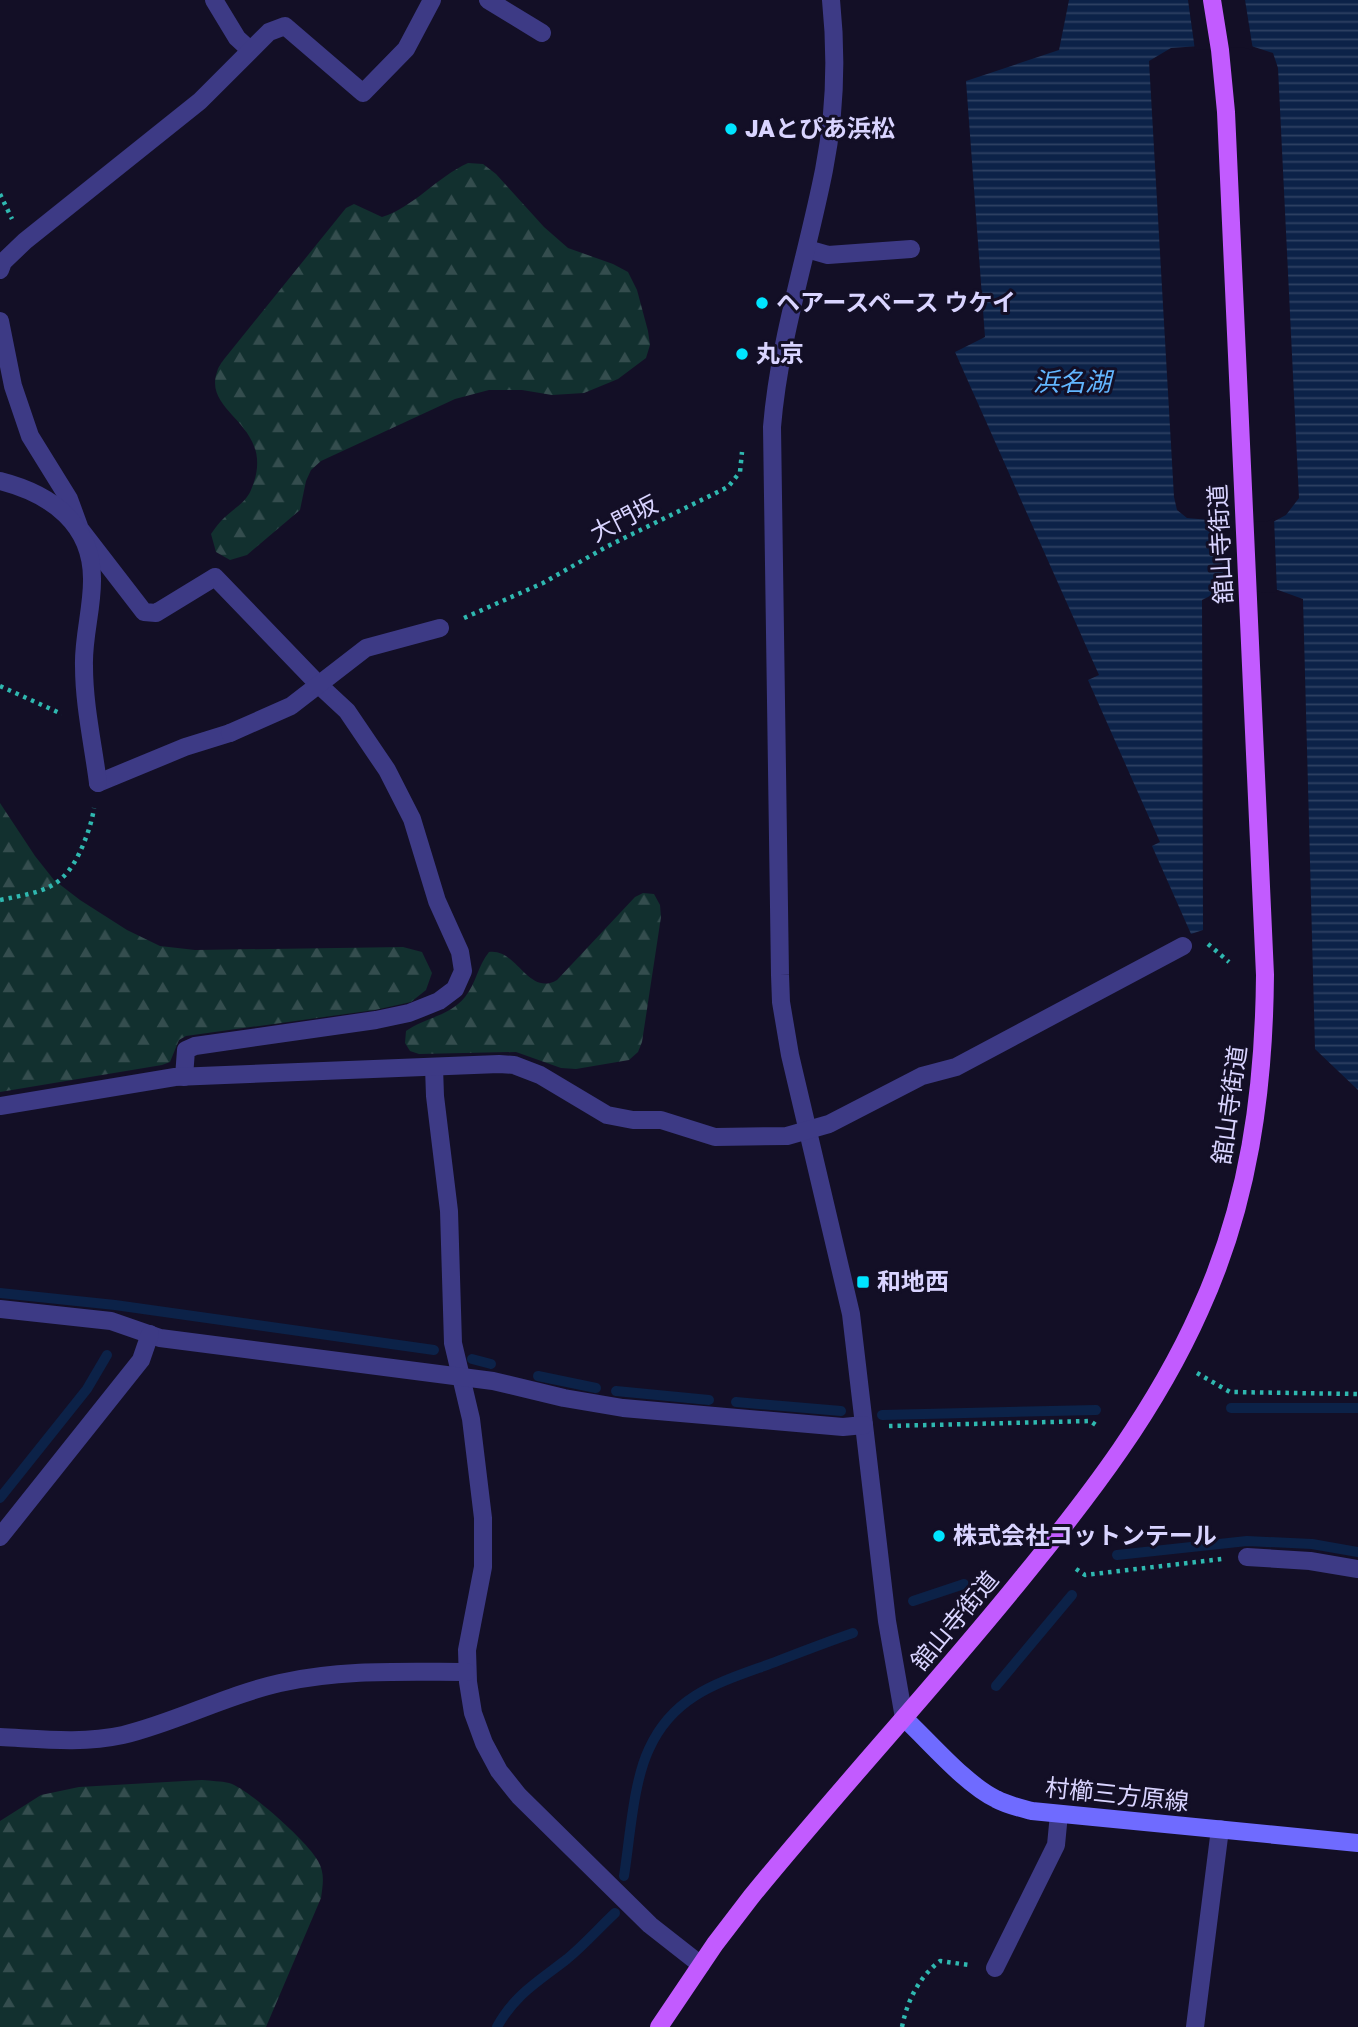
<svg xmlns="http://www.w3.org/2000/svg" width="1358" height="2027" font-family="'Golos Text','Noto Sans JP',sans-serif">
  <defs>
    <pattern id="forest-firs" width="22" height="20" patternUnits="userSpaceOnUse" patternTransform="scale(1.75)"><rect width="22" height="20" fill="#12302f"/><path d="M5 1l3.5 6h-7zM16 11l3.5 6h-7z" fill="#344d4e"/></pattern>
    <pattern id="water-rules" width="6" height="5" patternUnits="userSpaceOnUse" patternTransform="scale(1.75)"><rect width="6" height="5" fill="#0c2248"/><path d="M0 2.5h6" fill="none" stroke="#2f4163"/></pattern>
  </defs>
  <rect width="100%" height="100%" fill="#130f26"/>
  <g fill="url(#forest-firs)">
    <path d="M468 163 483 164 496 174 544 227 568 248 613 264 628 272 637 290 648 331 650 345 646 358 618 379 584 393 552 395 522 390H489L455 399 321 461 311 470 306 481 300 510 247 555 230 560 216 552 211 534C214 530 217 525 221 521 231 510 245 504 251 490 279 424 202 415 217 372 218 367 222 362 225 358L346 208 354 204 382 217C414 207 437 177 468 163Z"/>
    <path d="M0 803 35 856 54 880 80 900 127 930 160 946 195 950 403 947 422 952 432 973 426 990 411 1002 375 1010 186 1036 179 1040 170 1062 162 1065 0 1092Z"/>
    <path d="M643 893 654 894 660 905 661 917 642 1042 638 1052 629 1060 576 1069 561 1068 516 1052 419 1054 410 1051 405 1043 406 1031C424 1018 450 1016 465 997 476 984 478 965 489 952 517 948 528 997 557 980L635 897Z"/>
    <path d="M202 1780C211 1781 221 1781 229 1783 248 1788 309 1843 318 1861 325 1873 323 1884 321 1898L266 2027H0V1821L41 1795 79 1787Z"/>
  </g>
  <path fill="url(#water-rules)" fill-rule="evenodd" d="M1069 0H1358V1090L1315 1049 1303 599 1278 590 1228 587 1202 600 1203 930 1191 934 1152 846 1160 842 1088 680 1099 675 955 352 985 337 966 81 1059 50ZM1242 43 1273 53 1278 68 1299 498 1286 515 1267 525 1187 518 1177 510 1174 497 1149 61 1171 48Z"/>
  <g fill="#130f26">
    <path d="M1188 0H1245L1253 50 1241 47 1195 50Z"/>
    <path d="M1274 518 1277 593 1229 590 1224 593 1220 520 1266 522Z"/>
  </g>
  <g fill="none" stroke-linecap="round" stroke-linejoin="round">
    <g stroke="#0c2248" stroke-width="10">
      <path d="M0 1293 115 1305 434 1350"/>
      <path d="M472 1359 491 1364"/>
      <path d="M538 1376 596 1388"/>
      <path d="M616 1391 709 1400"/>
      <path d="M736 1402 841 1411"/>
      <path d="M1231 1408H1358"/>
      <path d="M882 1415 1096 1410"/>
      <path d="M0 1498 87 1389 107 1355"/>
      <path d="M1117 1555 1247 1541 1312 1544 1358 1552"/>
      <path d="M913 1601 964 1584"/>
      <path d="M996 1686 1072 1595"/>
      <path d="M624 1876C630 1838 633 1783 649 1749 673 1696 717 1683 767 1665 796 1654 824 1643 853 1633"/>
      <path d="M497 2027C515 1994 539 1981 567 1959 584 1945 599 1928 615 1913"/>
    </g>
    <g stroke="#2fb8b0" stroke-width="4.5" stroke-dasharray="3.5 5" stroke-linecap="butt">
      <path d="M0 194 12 219"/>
      <path d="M464 618 543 583 606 547 728 487 740 472 742 452"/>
      <path d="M0 686 62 714"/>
      <path d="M0 900C44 891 64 890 83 845 88 833 92 821 94 808"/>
      <path d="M1208 944 1229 962"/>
      <path d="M1197 1373 1230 1392 1358 1394"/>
      <path d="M889 1426 1090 1421 1096 1425"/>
      <path d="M1076 1569 1085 1575 1222 1559"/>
      <path d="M902 2027C907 2001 919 1977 940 1961L969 1965"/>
    </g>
    <g stroke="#3d3a85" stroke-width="18">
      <path d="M807 249 828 255 911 249"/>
      <path d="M98 783 185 747 230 733"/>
      <path d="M995 1968 1056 1845 1059 1814"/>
    </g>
    <g stroke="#3d3a85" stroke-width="18">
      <path d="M214 0 237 38 250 50"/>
      <path d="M488 0 542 33"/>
      <path d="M831 0C837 57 835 114 824 170 807 256 779 340 772 427L780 975 781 1002 790 1055 851 1314 887 1621 904 1718"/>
      <path d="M0 270 3 262 25 241 200 101 269 32 285 26 363 93 406 49 432 0"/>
      <path d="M0 321 13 386 30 436 69 499 80 529 144 612 156 613 215 577 319 685 347 711 387 770 412 819 437 901 460 952 463 971 455 989 439 1001 409 1013 376 1020 195 1046 186 1050 184 1077"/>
      <path d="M0 481C51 494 93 524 92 581 92 610 83 638 84 666 84 705 93 744 98 783"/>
      <path d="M230 733 291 706 366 648 440 628"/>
      <path d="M434 1067 435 1096 449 1211 453 1343 471 1419 483 1518V1567L467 1650 468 1682 473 1713 484 1743 499 1771 519 1796 650 1925 701 1965"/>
      <path d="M0 1106 175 1077 499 1064 514 1065 540 1075 607 1115 633 1120H661L715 1137 787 1136 829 1124 922 1076 956 1067 1183 946"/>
      <path d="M0 1309 111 1321 160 1338 493 1381 564 1398 623 1408 843 1427 864 1425"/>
      <path d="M0 1537 141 1360 150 1334"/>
      <path d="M1247 1557 1310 1561 1358 1569"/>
      <path d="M0 1737C41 1739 82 1744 123 1735 177 1722 226 1695 280 1683 342 1669 405 1672 467 1672"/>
      <path d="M1195 2027 1220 1829"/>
    </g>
    <path stroke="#6f6bff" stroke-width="18" d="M904 1718C930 1742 965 1784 996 1799 1007 1805 1020 1808 1032 1811L1358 1843"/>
    <path stroke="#c25bff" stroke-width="18" d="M659 2027 715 1944 751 1897C839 1789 935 1686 1023 1577 1091 1494 1156 1409 1200 1310 1249 1203 1264 1091 1265 975L1226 112 1220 50 1212 0"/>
  </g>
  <g fill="#00e5ff" stroke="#130f26" stroke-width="2.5">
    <circle cx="731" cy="129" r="7"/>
    <circle cx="762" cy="303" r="7"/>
    <circle cx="742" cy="354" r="7"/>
    <rect x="856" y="1275" width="14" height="14" rx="3.5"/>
    <circle cx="939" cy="1536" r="7"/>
  </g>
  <g text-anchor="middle" stroke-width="6" stroke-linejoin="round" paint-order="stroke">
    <g font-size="24" font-weight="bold" fill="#d9d4ff" stroke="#130f26" text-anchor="start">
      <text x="745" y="137">JAとぴあ浜松</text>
      <text x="776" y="311">ヘアースペース ウケイ</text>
      <text x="756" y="362">丸京</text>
      <text x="877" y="1290">和地西</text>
      <text x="953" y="1544">株式会社コットンテール</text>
    </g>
    <g font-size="24" fill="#d9d4ff" stroke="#130f26">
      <text transform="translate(624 519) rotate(-27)" y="8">大門坂</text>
      <text transform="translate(1221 544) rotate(-93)" y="8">舘山寺街道</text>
      <text transform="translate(1230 1105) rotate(-82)" y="8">舘山寺街道</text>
      <text transform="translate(955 1621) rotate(-50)" y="8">舘山寺街道</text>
      <text transform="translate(1117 1795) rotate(6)" y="8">村櫛三方原線</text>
    </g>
    <g font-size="26" font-style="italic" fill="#62b6ff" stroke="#130f26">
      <text x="1072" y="391">浜名湖</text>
    </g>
  </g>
</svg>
